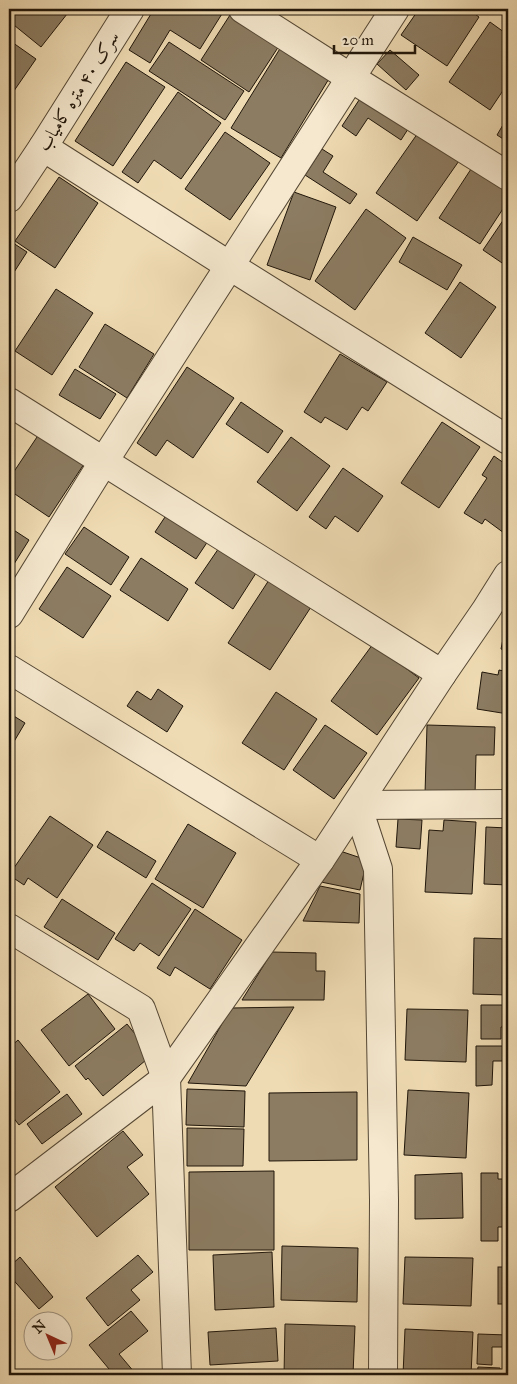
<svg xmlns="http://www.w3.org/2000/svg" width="517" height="1384" font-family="'IM FELL Great Primer',Amiri,serif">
  <rect width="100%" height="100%" fill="#efdbb3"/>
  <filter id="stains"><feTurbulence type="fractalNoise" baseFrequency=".004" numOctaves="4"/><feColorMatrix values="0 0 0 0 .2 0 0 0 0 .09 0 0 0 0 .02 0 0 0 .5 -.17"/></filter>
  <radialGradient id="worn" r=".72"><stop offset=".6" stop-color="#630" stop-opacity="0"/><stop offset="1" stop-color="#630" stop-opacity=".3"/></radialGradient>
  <g fill="#8c7c62" stroke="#20160a">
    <path d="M9 9H71L41 47 9 21Z"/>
    <path d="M154 9H225L200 49 170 30 150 63 129 50Z"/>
    <path d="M419 9H468L479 17 447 66 401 35Z"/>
    <path d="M230 15 279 46 249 92 201 60Z"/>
    <path d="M490 22 508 35V83L490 110 449 82Z"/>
    <path d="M9 40 36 59 9 98Z"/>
    <path d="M169 42 244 91 225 120 149 71Z"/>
    <path d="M281 47 330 77 281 158 231 128Z"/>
    <path d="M390 50 419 75 406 90 377 64Z"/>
    <path d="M126 62 165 87 113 166 75 141Z"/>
    <path d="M178 92 221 123 181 179 154 160 138 183 122 172Z"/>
    <path d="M363 94 410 126 401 140 368 118 356 136 342 126Z"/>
    <path d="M507 118 508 119V142L497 135Z"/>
    <path d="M420 130 461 158 417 221 376 193Z"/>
    <path d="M225 132 270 163 230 220 185 189Z"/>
    <path d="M322 149 333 156 323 172 357 194 350 204 305 175Z"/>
    <path d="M473 166 508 189V201L480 244 439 218Z"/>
    <path d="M59 177 98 203 55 268 15 241Z"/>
    <path d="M294 192 336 207 310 280 267 265Z"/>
    <path d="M366 209 406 238 355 310 315 281Z"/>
    <path d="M508 213V267L483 250Z"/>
    <path d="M413 237 462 265 447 290 399 262Z"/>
    <path d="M10 241 27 252 9 280V242Z"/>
    <path d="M460 282 496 307 461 358 425 333Z"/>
    <path d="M56 289 93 313 52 375 15 351Z"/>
    <path d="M105 324 154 354 127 398 79 367Z"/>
    <path d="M340 354 387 382 368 411 362 407 347 430 325 417 321 423 304 412Z"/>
    <path d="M187 367 234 398 193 458 167 440 156 456 137 443Z"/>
    <path d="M75 369 116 394 100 419 59 395Z"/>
    <path d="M241 402 283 431 268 453 226 424Z"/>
    <path d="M442 422 480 447 439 508 401 483Z"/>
    <path d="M43 428 88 458 49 517 9 490V479Z"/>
    <path d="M291 437 330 466 297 511 257 482Z"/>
    <path d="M494 456 508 466V479L504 486 507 488 508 486V527L504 533 485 519 482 524 464 513 487 478 482 475Z"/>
    <path d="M343 468 383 496 358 532 335 516 326 529 309 517Z"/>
    <path d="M169 511 210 538 196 559 155 532Z"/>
    <path d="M9 527 29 540 9 572Z"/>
    <path d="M84 527 129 557 111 585 65 554Z"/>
    <path d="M221 545 258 570 233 609 195 583Z"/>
    <path d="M141 558 188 589 168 621 120 590Z"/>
    <path d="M67 567 111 596 83 638 39 609Z"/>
    <path d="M269 580 311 607 270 670 228 643Z"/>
    <path d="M507 619H508V666L504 665 507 651 501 649Z"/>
    <path d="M373 644 419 678 377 735 331 701Z"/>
    <path d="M499 670 508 672V714L477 709 482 672 498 675Z"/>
    <path d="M158 689 183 706 167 732 127 706 137 691 151 700Z"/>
    <path d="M276 692 317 719 284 770 242 743Z"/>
    <path d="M9 713 25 723 9 750Z"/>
    <path d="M325 725 367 753 334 799 293 770Z"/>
    <path d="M427 725 495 727 494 755H476L475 795 425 794Z"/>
    <path d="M50 816 93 845 57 898 28 878 24 885 9 875Z"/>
    <path d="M398 819 422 820 420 849 396 847Z"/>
    <path d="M444 820 476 822 472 894 425 892 429 830 443 831Z"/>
    <path d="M188 824 236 853 203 908 155 879Z"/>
    <path d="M486 827 508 828V885L484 884Z"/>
    <path d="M107 831 156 861 146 878 97 847Z"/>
    <path d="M337 850 367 860 360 890 321 882Z"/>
    <path d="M152 883 191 909 159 956 140 943 134 951 115 939Z"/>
    <path d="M320 886 360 894 359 923 303 921Z"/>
    <path d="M62 899 115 933 98 960 44 927Z"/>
    <path d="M195 909 242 940 210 989 175 967 170 976 157 968Z"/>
    <path d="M474 938 508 939V995L473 994Z"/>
    <path d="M272 952 316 953V971H325L324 1000H242Z"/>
    <path d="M88 994 115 1029 69 1066 41 1030Z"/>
    <path d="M481 1005H508V1027H501V1039H481Z"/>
    <path d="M294 1007 246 1086 188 1083 231 1008Z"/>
    <path d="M407 1009 468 1010 466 1062 405 1060Z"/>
    <path d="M127 1024 152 1055 103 1096 88 1078 86 1080 75 1066Z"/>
    <path d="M18 1040 60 1092 19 1125 9 1112V1048Z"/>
    <path d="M476 1046H508V1061H493L492 1085 476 1086Z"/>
    <path d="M187 1089 245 1091 244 1127 186 1125Z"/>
    <path d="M408 1090 469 1093 466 1158 404 1155Z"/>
    <path d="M357 1092V1160L269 1161V1093Z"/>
    <path d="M67 1094 82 1114 42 1144 27 1124Z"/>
    <path d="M187 1128 244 1129 243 1166H187Z"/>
    <path d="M123 1131 143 1155 127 1167 149 1194 97 1237 55 1187Z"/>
    <rect x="503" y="1158" width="5" height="17"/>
    <path d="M274 1171V1250H189V1172Z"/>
    <path d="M462 1173 463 1218 415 1219V1175Z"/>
    <path d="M481 1173H498V1179H508V1227H498V1241H481Z"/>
    <path d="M282 1246 358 1248 357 1302 281 1300Z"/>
    <path d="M272 1252 274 1307 215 1310 213 1255Z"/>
    <path d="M138 1255 153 1272 131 1290 140 1300 108 1326 86 1298Z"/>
    <path d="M20 1257 53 1297 39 1309 9 1275V1267Z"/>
    <path d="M405 1257 473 1258 471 1306 403 1304Z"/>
    <rect x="498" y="1267" width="10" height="37"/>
    <path d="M131 1311 148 1331 119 1354 135 1373 132 1375H114L89 1345Z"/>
    <path d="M285 1324 355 1326 353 1375H284Z"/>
    <path d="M276 1328 278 1361 210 1365 208 1332Z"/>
    <path d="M405 1329 473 1332 471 1375H403Z"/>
    <path d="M478 1334 508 1335V1347H492V1365L477 1364Z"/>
    <path d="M478 1367 500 1368V1375H477Z"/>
  </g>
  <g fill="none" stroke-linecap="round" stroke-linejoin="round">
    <g stroke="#544734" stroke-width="30">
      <g id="street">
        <path d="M243 9 351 78 508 176"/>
        <path d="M43 147 230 266 508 440"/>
        <path d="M9 198 43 147 130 9"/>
        <path d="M9 402 442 674"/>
        <path d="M9 614 104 461 395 9"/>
        <path d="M9 669 320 860"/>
        <path d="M357 805 378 869 384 1200 383 1375"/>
        <path d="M357 805 508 804"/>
        <path d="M9 928 141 1009 166 1078 177 1375"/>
        <path d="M9 1198 166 1078 320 860 442 674 486 610 508 575"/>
      </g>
    </g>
    <use href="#street" stroke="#f5e8ce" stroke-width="28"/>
  </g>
  <g text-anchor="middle" stroke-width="4" stroke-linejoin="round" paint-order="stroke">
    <g font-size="18" fill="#20160a" stroke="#f5e8ce">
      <text transform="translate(78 91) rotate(-58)" y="6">سرک ۴۰ متره کامیاب</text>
    </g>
  </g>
  <rect width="517" height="1384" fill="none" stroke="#efdbb3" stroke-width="30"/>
  <rect x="10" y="10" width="497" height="1364" fill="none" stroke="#20160a" stroke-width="2.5"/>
  <rect x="15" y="15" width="487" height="1354" fill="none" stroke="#20160a"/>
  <g transform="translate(48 1336) rotate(316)"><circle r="24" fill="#f5e8ce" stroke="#a09480"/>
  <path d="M0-4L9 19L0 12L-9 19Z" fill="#8f2418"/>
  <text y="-8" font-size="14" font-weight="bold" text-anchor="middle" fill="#20160a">N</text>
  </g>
  <path d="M334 45v8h81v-8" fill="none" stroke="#20160a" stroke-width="2.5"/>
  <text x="342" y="45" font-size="15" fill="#20160a" stroke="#f5e8ce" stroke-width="4" paint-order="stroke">20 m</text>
  <rect width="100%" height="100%" filter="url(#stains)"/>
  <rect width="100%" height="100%" fill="url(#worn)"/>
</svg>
